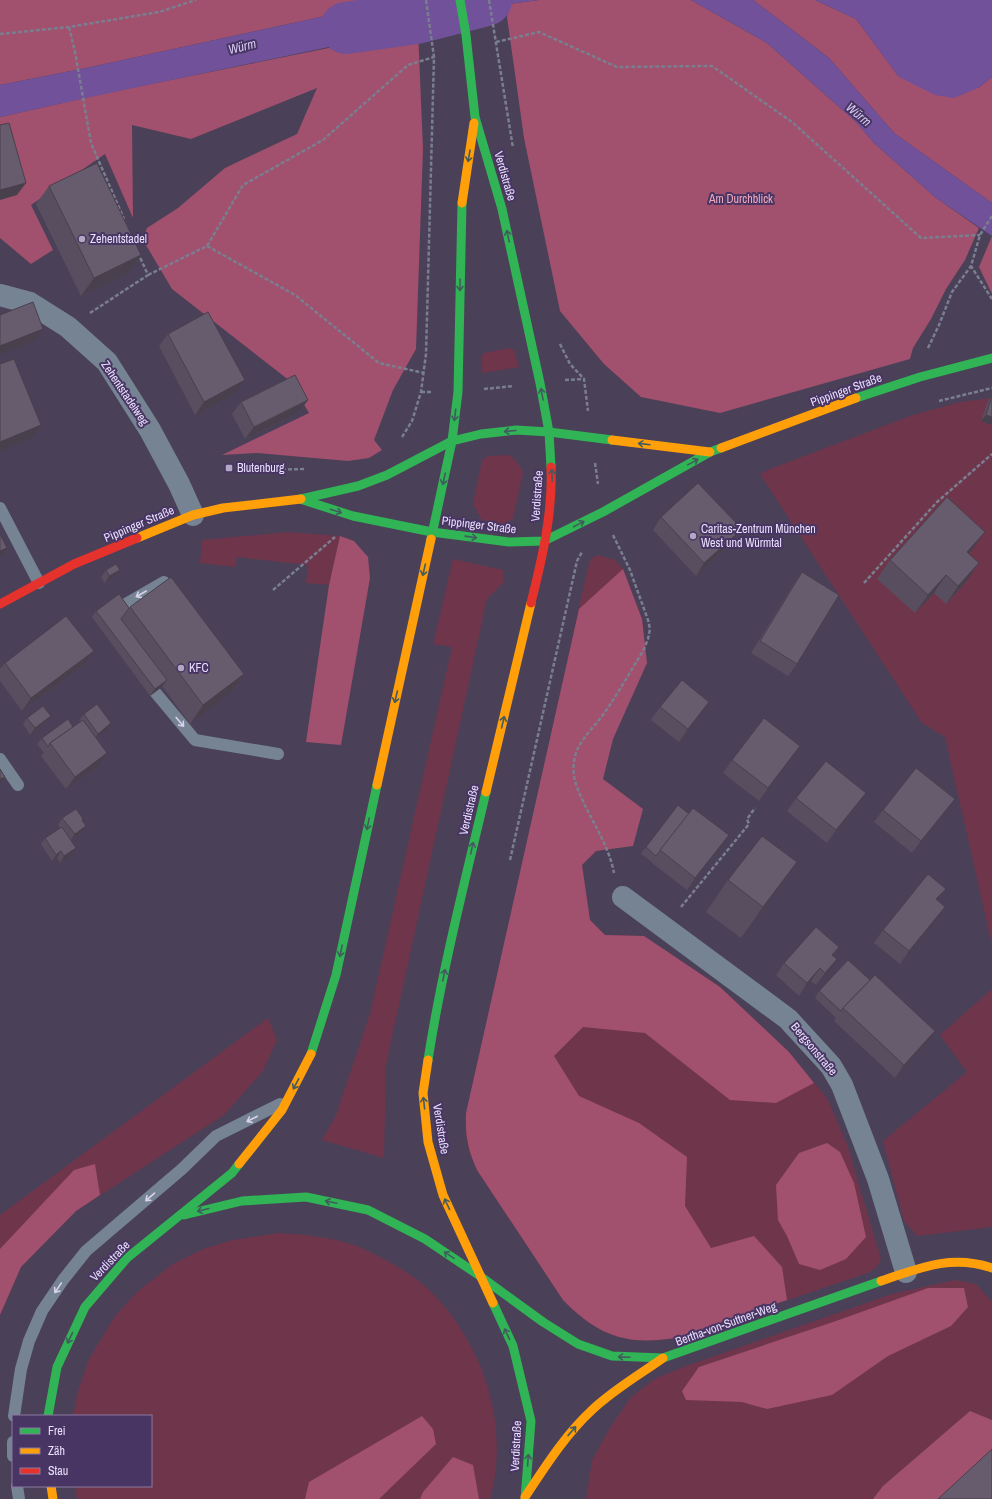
<svg xmlns="http://www.w3.org/2000/svg" width="992" height="1499" font-family="'Archivo Narrow',sans-serif">
  <rect width="100%" height="100%" fill="#4a4058"/>
  <g fill="#6f364b">
    <path d="M510 348 514 350 519 367 482 373V355L484 353Z"/>
    <path d="M992 398V945L945 737 922 723 760 474 770 469 913 415 960 402Z"/>
    <path d="M509 455 517 462 523 472 513 519 501 525 482 520 473 504 482 460 489 456Z"/>
    <path d="M288 532 340 536 329 585 306 583 308 565 237 557 235 567 200 563 202 540Z"/>
    <path d="M597 555 615 560 623 569 642 619 644 631 641 643 579 736 596 851 582 865 590 920 605 935 644 936 720 987 789 1052 827 1098 847 1144 881 1259 876 1268 868 1273 675 1338C626 1346 597 1335 563 1300L477 1170 469 1152 465 1131 587 571 591 559Z"/>
    <path d="M453 559 503 570 504 582 487 599 386 1065 384 1158 322 1140 336 1115 370 1014 452 647 433 644Z"/>
    <path d="M992 989V1227L917 1236 904 1221 883 1141 967 1072 940 1035Z"/>
    <path d="M268 1018 277 1040 263 1071 224 1115 76 1211 21 1267 0 1315V1215Z"/>
    <path d="M279 1233C305 1235 333 1237 357 1246 378 1255 408 1271 425 1286 482 1339 511 1423 490 1499H77L75 1486H151V1416H73L78 1391 89 1359 115 1316 138 1291 173 1264 203 1249 232 1240Z"/>
    <path d="M955 1280 976 1284 992 1302V1420L970 1411 883 1486 873 1499H586L592 1460 611 1426 631 1397 656 1378 689 1365 892 1294Z"/>
  </g>
  <g fill="#a1506d">
    <path d="M0 0H399L91 67 0 85Z"/>
    <path d="M539 0H691L767 43 855 121 874 143 935 197 979 228 965 260 946 289 931 319 913 348 910 359 720 413 641 397 604 364 560 311 524 138 507 17 509 4Z"/>
    <path d="M753 0H815L856 19 899 77 978 88 992 77V203L894 133 829 58Z"/>
    <path d="M418 30 423 149 416 349 393 390 374 440 382 450 369 458 348 461 257 453 222 455 309 413 290 381 172 289 143 240 147 228 178 208 225 168 297 134 317 88 191 139 132 125 133 218 105 154 31 205 53 250 31 264 0 238V117L111 92Z"/>
    <path d="M992 236V294L979 267Z"/>
    <path d="M340 536 354 541 368 557 370 578 341 745 306 742 329 585Z"/>
    <path d="M623 569 642 619 647 663 613 739 603 779 643 809 633 846 596 851 582 865 590 920 605 935 644 936 720 987 789 1052 814 1083 776 1103 730 1100 645 1033 583 1027 554 1056 579 1096 639 1123 687 1157 685 1206 711 1248 754 1236 782 1267 787 1300 675 1338C626 1346 597 1335 563 1300L477 1170C468 1150 465 1135 466 1113L579 609Z"/>
    <path d="M827 1143 840 1152 854 1183 866 1237 846 1259 820 1270 799 1264 787 1236 778 1220 776 1185 799 1153Z"/>
    <path d="M95 1164 100 1195 76 1211 21 1267 0 1315V1249L74 1170Z"/>
    <path d="M928 1288H964L968 1307 951 1326 888 1356 832 1395 767 1409 742 1402 686 1400 682 1391 699 1367 836 1321Z"/>
    <path d="M970 1411 992 1420V1456L945 1499H873L883 1486Z"/>
    <path d="M422 1416 433 1429 436 1444 379 1499H305L309 1482Z"/>
    <path d="M453 1457 473 1465 479 1499H420L423 1492Z"/>
  </g>
  <g fill="#70519a">
    <path d="M399 0H414L419 28 95 96 0 117V85L91 67Z"/>
    <path d="M509 0H539L509 4Z"/>
    <path d="M691 0H753L829 58 894 133 992 203V236L935 197 874 143 855 121 767 43Z"/>
    <path d="M815 0H992V77L978 88 954 98 935 95 899 77 856 19Z"/>
  </g>
  <g fill="none" stroke-linecap="round" stroke-linejoin="round">
    <path stroke="#70519a" stroke-width="52" d="M346 28 416 18 486 0"/>
    <g stroke="#7a7e8f" stroke-width="2.5" stroke-dasharray="4 2" stroke-linecap="butt">
      <path d="M489 0 513 148"/>
      <path d="M69 27 75 52 91 143 124 219"/>
      <path d="M0 34 69 27 159 12 196 0"/>
      <path d="M496 42 539 32 617 67 712 66 792 122 921 238 980 235"/>
      <path d="M992 216 980 235 971 266 992 299"/>
      <path d="M207 246 295 295 379 363 424 373"/>
      <path d="M148 275 207 246 243 185 323 140 408 65 434 57"/>
      <path d="M90 313 148 275 139 255"/>
      <path d="M560 344 570 364 584 379"/>
      <path d="M928 348 939 325 952 292 971 266"/>
      <path d="M565 380 584 379 588 411"/>
      <path d="M484 389 514 386"/>
      <path d="M421 392H433"/>
      <path d="M939 401 992 388"/>
      <path d="M402 437 412 421 421 392 426 354 434 57 426 0"/>
      <path d="M595 463 598 484"/>
      <path d="M258 470 306 469"/>
      <path d="M613 535 630 570 648 620 650 629 648 639 644 649C632 669 620 690 607 709 599 722 585 734 578 748 573 758 572 773 576 784 586 814 608 841 614 873"/>
      <path d="M864 583 937 502 992 454"/>
      <path d="M273 590 335 537"/>
      <path d="M510 860 577 561 582 552"/>
      <path d="M681 907 749 824 747 819 755 808"/>
    </g>
    <g stroke="#758393" stroke-width="12">
      <path d="M0 508 39 583"/>
      <path d="M119 608 164 582"/>
      <path d="M155 692 195 740 278 754"/>
      <path d="M0 759 18 785"/>
      <path d="M14 1416 21 1369 29 1341 42 1311 63 1280 86 1251 182 1169 216 1136 280 1104"/>
      <path d="M13 1442V1456"/>
      <path d="M17 1486 19 1499"/>
    </g>
    <g stroke="#758393" stroke-width="22">
      <path d="M0 295 30 303 68 327 107 362 150 430 179 484 193 515"/>
      <path d="M623 897 788 1019 831 1066 842 1085 878 1179 906 1272"/>
    </g>
    <g stroke="#30b455" stroke-width="9">
      <path d="M460 0 466 35 475 117 502 209 540 383 549 432 551 467"/>
      <path d="M856 398 920 377 992 358"/>
      <path d="M300 499 353 516 432 532 509 542 544 541 603 512 710 452 721 448"/>
      <path d="M301 499 358 486 387 475 452 441 481 434 516 430 549 432 612 440"/>
      <path d="M431 539 452 441 458 392 462 203"/>
      <path d="M311 1054 336 975 377 785"/>
      <path d="M428 1060C442 970 465 881 486 792"/>
      <path d="M184 1215 242 1201 306 1197 368 1210 425 1239 480 1276"/>
      <path d="M481 1277 543 1322 578 1344 612 1356 663 1358 881 1281"/>
      <path d="M493 1303 513 1346 531 1421 525 1499"/>
      <path d="M48 1416 57 1367 85 1307 127 1258 232 1173 239 1164"/>
    </g>
    <g stroke="#ff9f0a" stroke-width="9">
      <path d="M462 203 474 123"/>
      <path d="M612 440 710 452"/>
      <path d="M721 448 856 398"/>
      <path d="M137 538 193 515 223 508 301 499"/>
      <path d="M377 785 431 539"/>
      <path d="M486 792 531 603"/>
      <path d="M428 1060 423 1093 428 1142 443 1195 493 1303"/>
      <path d="M239 1164 282 1110 311 1054"/>
      <path d="M881 1281C919 1268 952 1254 992 1268"/>
      <path d="M51 1486 53 1499"/>
      <path d="M525 1497C545 1467 565 1435 592 1410 613 1390 639 1375 663 1358"/>
    </g>
    <g stroke="#e5322d" stroke-width="9">
      <path d="M531 603C542 559 553 513 551 467"/>
      <path d="M0 604 74 564 137 538"/>
    </g>
  </g>
  <g fill="#594e5f">
    <path d="M49 186 141 255 128 273 81 296 36 204Z"/>
    <path d="M168 334 236 393 195 415 159 346Z"/>
    <path d="M992 395V425L981 421 988 401Z"/>
    <path d="M308 400 299 412 245 439 232 414 241 402Z"/>
    <path d="M661 517 742 529 733 541 696 576 653 530Z"/>
    <path d="M972 550 969 554 966 582 946 604 934 593 915 613 877 579 890 560Z"/>
    <path d="M106 570H120L115 576 105 583 101 577Z"/>
    <path d="M802 572 797 664 788 676 751 653 793 585Z"/>
    <path d="M130 607 244 674 231 693 190 724 162 686 150 696 92 617 96 611 129 608Z"/>
    <path d="M94 651 85 664 22 711 0 681V669L5 663Z"/>
    <path d="M660 707 701 714 679 742 651 720Z"/>
    <path d="M84 714 107 730 96 738 99 766 66 789 41 756 44 753 37 744 42 738 73 727 80 722 79 720Z"/>
    <path d="M27 718 46 722 30 735 23 724Z"/>
    <path d="M800 746 791 758 759 801 723 773 732 760Z"/>
    <path d="M866 793 857 805 827 843 787 811 796 798Z"/>
    <path d="M883 810 946 811 912 853 874 822Z"/>
    <path d="M62 818 83 819 82 821 81 833 71 840 72 855 60 863 57 858 52 861 41 844 45 838 60 828 58 825Z"/>
    <path d="M646 847 720 848 687 890 652 863V862L641 854Z"/>
    <path d="M797 862 775 894 741 938 706 912 728 880Z"/>
    <path d="M946 889 938 900 945 907 936 919 900 964 874 943 883 930Z"/>
    <path d="M839 947 833 955 828 972 816 985 811 981 799 996 776 975 784 963Z"/>
    <path d="M819 991 926 1044 895 1078 834 1021 836 1018 815 998Z"/>
  </g>
  <g fill="#48404d">
    <path d="M26 183 17 195 0 200V190Z"/>
    <path d="M141 255 128 273 81 296 94 278Z"/>
    <path d="M43 329 34 341 0 355V346Z"/>
    <path d="M245 380 236 393 195 415 204 402Z"/>
    <path d="M308 400 299 412 245 439 254 427Z"/>
    <path d="M986 415 992 417V425L981 421Z"/>
    <path d="M41 425 32 438 0 451V442Z"/>
    <path d="M742 529 733 541 696 576 704 563Z"/>
    <path d="M985 532 972 550 954 571 967 552Z"/>
    <path d="M7 548 2 555 0 556V551Z"/>
    <path d="M979 563 966 582 946 604 958 586Z"/>
    <path d="M120 570 115 576 105 583 109 576Z"/>
    <path d="M946 575 934 593 915 613 928 595Z"/>
    <path d="M94 651 85 664 22 711 31 698Z"/>
    <path d="M244 674 231 693 190 724 203 705Z"/>
    <path d="M167 680 162 687 150 696 155 689Z"/>
    <path d="M709 702 701 714 679 742 688 729Z"/>
    <path d="M51 716 46 722 30 735 35 728Z"/>
    <path d="M111 723 107 730 93 740 98 734Z"/>
    <path d="M800 746 791 758 759 801 768 788Z"/>
    <path d="M107 753 99 766 66 789 75 777Z"/>
    <path d="M5 777 0 783V779Z"/>
    <path d="M866 793 857 805 827 843 836 830Z"/>
    <path d="M955 799 946 811 912 853 921 841Z"/>
    <path d="M86 826 81 833 70 840 75 834Z"/>
    <path d="M729 835 720 848 687 890 695 878Z"/>
    <path d="M76 848 72 855 60 863 64 856Z"/>
    <path d="M61 851 57 858 52 861 56 855Z"/>
    <path d="M797 862 775 894 741 938 763 907Z"/>
    <path d="M946 889 937 901 936 899Z"/>
    <path d="M945 907 936 919 900 964 909 951Z"/>
    <path d="M837 959 828 972 816 985 825 973Z"/>
    <path d="M820 968 811 981 799 996 807 983Z"/>
    <path d="M935 1031 926 1044 895 1078 904 1065Z"/>
  </g>
  <g fill="#675b6e" stroke="#48404d">
    <path d="M9 123 26 183 0 190V125Z"/>
    <path d="M97 163 141 255 94 278 49 186Z"/>
    <path d="M33 302 43 329 0 346V315Z"/>
    <path d="M208 312 245 380 204 402 168 334Z"/>
    <path d="M14 359 41 425 0 442V364Z"/>
    <path d="M295 375 308 400 254 427 241 402Z"/>
    <path d="M992 395V417L986 415Z"/>
    <path d="M698 483 742 529 704 563 661 517Z"/>
    <path d="M947 497 985 532 967 552 979 563 958 586 946 575 928 595 890 560Z"/>
    <path d="M0 534 7 548 0 551Z"/>
    <path d="M116 564 120 570 109 576 106 570Z"/>
    <path d="M802 572 839 595 797 664 760 641Z"/>
    <path d="M171 577 244 674 203 705 130 607Z"/>
    <path d="M119 594 129 608 121 619 167 680 155 689 96 611Z"/>
    <path d="M66 616 94 651 31 698 5 663Z"/>
    <path d="M682 680 709 702 688 729 660 707Z"/>
    <path d="M97 704 111 723 98 734 84 714Z"/>
    <path d="M43 706 51 716 35 728 27 718Z"/>
    <path d="M764 718 800 746 768 788 732 760Z"/>
    <path d="M68 719 73 727 50 743 48 747 42 738Z"/>
    <path d="M83 720 107 753 75 777 50 743Z"/>
    <path d="M826 761 866 793 836 830 796 798Z"/>
    <path d="M916 768 955 799 921 841 883 810Z"/>
    <path d="M0 769 5 777 0 779Z"/>
    <path d="M678 805 689 814 656 856 646 847Z"/>
    <path d="M693 808 729 835 695 878 660 850Z"/>
    <path d="M76 809 83 819 82 820 86 826 75 834 62 818Z"/>
    <path d="M62 827 76 848 64 856 61 851 56 855 45 838Z"/>
    <path d="M762 836 797 862 763 907 728 880Z"/>
    <path d="M928 874 946 889 936 899 945 907 909 951 883 930Z"/>
    <path d="M816 927 839 947 832 955 837 959 825 973 820 968 807 983 784 963Z"/>
    <path d="M848 960 870 980 843 1008 841 1011 819 991Z"/>
    <path d="M875 975 935 1031 904 1065 843 1008Z"/>
    <path d="M992 1449V1499H938Z"/>
  </g>
  <defs><path id="oneway-shaft" d="M-6 0H5M1.5-3L5.5 0L1.5 3" fill="none" stroke-width="1.6" stroke-linecap="round" stroke-linejoin="round"/></defs>
  <g stroke="#415b5f">
    <use href="#oneway-shaft" transform="translate(469 156) rotate(100)"/>
    <use href="#oneway-shaft" transform="translate(508 236) rotate(-102)"/>
    <use href="#oneway-shaft" transform="translate(460 285) rotate(91)"/>
    <use href="#oneway-shaft" transform="translate(542 394) rotate(-101)"/>
    <use href="#oneway-shaft" transform="translate(455 415) rotate(97)"/>
    <use href="#oneway-shaft" transform="translate(510 431) rotate(175)"/>
    <use href="#oneway-shaft" transform="translate(644 444) rotate(-173)"/>
    <use href="#oneway-shaft" transform="translate(693 462) rotate(-29)"/>
    <use href="#oneway-shaft" transform="translate(552 475) rotate(-92)"/>
    <use href="#oneway-shaft" transform="translate(444 479) rotate(102)"/>
    <use href="#oneway-shaft" transform="translate(336 511) rotate(18)"/>
    <use href="#oneway-shaft" transform="translate(579 524) rotate(-28)"/>
    <use href="#oneway-shaft" transform="translate(471 537) rotate(8)"/>
    <use href="#oneway-shaft" transform="translate(424 570) rotate(103)"/>
    <use href="#oneway-shaft" transform="translate(396 697) rotate(103)"/>
    <use href="#oneway-shaft" transform="translate(503 722) rotate(-77)"/>
    <use href="#oneway-shaft" transform="translate(368 824) rotate(102)"/>
    <use href="#oneway-shaft" transform="translate(472 848) rotate(-77)"/>
    <use href="#oneway-shaft" transform="translate(341 951) rotate(102)"/>
    <use href="#oneway-shaft" transform="translate(444 975) rotate(-78)"/>
    <use href="#oneway-shaft" transform="translate(296 1084) rotate(118)"/>
    <use href="#oneway-shaft" transform="translate(424 1103) rotate(-96)"/>
    <use href="#oneway-shaft" transform="translate(331 1202) rotate(-168)"/>
    <use href="#oneway-shaft" transform="translate(447 1204) rotate(-115)"/>
    <use href="#oneway-shaft" transform="translate(203 1210) rotate(166)"/>
    <use href="#oneway-shaft" transform="translate(449 1255) rotate(-146)"/>
    <use href="#oneway-shaft" transform="translate(507 1334) rotate(-115)"/>
    <use href="#oneway-shaft" transform="translate(70 1338) rotate(115)"/>
    <use href="#oneway-shaft" transform="translate(624 1357) rotate(-178)"/>
    <use href="#oneway-shaft" transform="translate(572 1431) rotate(-49)"/>
    <use href="#oneway-shaft" transform="translate(528 1460) rotate(-86)"/>
  </g>
  <g stroke="#d8d2ed">
    <use href="#oneway-shaft" transform="translate(141 594) rotate(150)"/>
    <use href="#oneway-shaft" transform="translate(180 722) rotate(50)"/>
    <use href="#oneway-shaft" transform="translate(252 1119) rotate(153)"/>
    <use href="#oneway-shaft" transform="translate(150 1197) rotate(139)"/>
    <use href="#oneway-shaft" transform="translate(58 1288) rotate(124)"/>
  </g>
  <g fill="#b2a8c3" stroke="#483563" stroke-width="1.5">
    <circle cx="82" cy="239" r="4"/>
    <rect x="225" y="464" width="8" height="8" rx="2"/>
    <circle cx="693" cy="536" r="4"/>
    <circle cx="181" cy="668" r="4"/>
  </g>
  <g text-anchor="middle" stroke-width="4" stroke-linejoin="round" paint-order="stroke">
    <g font-size="12" fill="#eae0fd" stroke="#483563">
      <text transform="translate(505 176) rotate(74)" y="4">Verdistraße</text>
      <text transform="translate(846 390) rotate(-20)" y="4">Pippinger Straße</text>
      <text transform="translate(125 393) rotate(56)" y="4">Zehentstadelweg</text>
      <text transform="translate(537 496) rotate(-86)" y="4">Verdistraße</text>
      <text transform="translate(139 524) rotate(-23)" y="4">Pippinger Straße</text>
      <text transform="translate(479 525) rotate(7)" y="4">Pippinger Straße</text>
      <text transform="translate(469 810) rotate(-77)" y="4">Verdistraße</text>
      <text transform="translate(814 1049) rotate(50)" y="4">Bergsonstraße</text>
      <text transform="translate(441 1129) rotate(81)" y="4">Verdistraße</text>
      <text transform="translate(110 1261) rotate(-46)" y="4">Verdistraße</text>
      <text transform="translate(726 1324) rotate(-20)" y="4">Bertha-von-Suttner-Weg</text>
      <text transform="translate(516 1446) rotate(-87)" y="4">Verdistraße</text>
    </g>
    <g font-size="12" fill="#f4a8bd" stroke="#483563">
      <text x="741" y="203">Am Durchblick</text>
    </g>
    <g font-size="12" fill="#eae0fd" stroke="#483563" text-anchor="start">
      <text x="90" y="243">Zehentstadel</text>
      <text x="237" y="472">Blutenburg</text>
      <text x="701" y="533">Caritas-Zentrum München<tspan x="701" dy="14">West und Würmtal</tspan></text>
      <text x="189" y="672">KFC</text>
    </g>
    <g font-size="13" font-style="italic" fill="#d7c7f2" stroke="#483563">
      <text transform="translate(242 46) rotate(-14)" y="5">Würm</text>
      <text transform="translate(859 114) rotate(41)" y="5">Würm</text>
    </g>
  </g>
  <rect x="12" y="1415" width="140" height="72" fill="#483563" stroke="#8979a1"/>
  <rect x="20" y="1428" width="20" height="6" fill="#30b455" stroke="#8979a1"/>
  <text x="48" y="1435" font-size="12" fill="#eae0fd">Frei</text>
  <rect x="20" y="1448" width="20" height="6" fill="#ff9f0a" stroke="#8979a1"/>
  <text x="48" y="1455" font-size="12" fill="#eae0fd">Zäh</text>
  <rect x="20" y="1468" width="20" height="6" fill="#e5322d" stroke="#8979a1"/>
  <text x="48" y="1475" font-size="12" fill="#eae0fd">Stau</text>
</svg>
